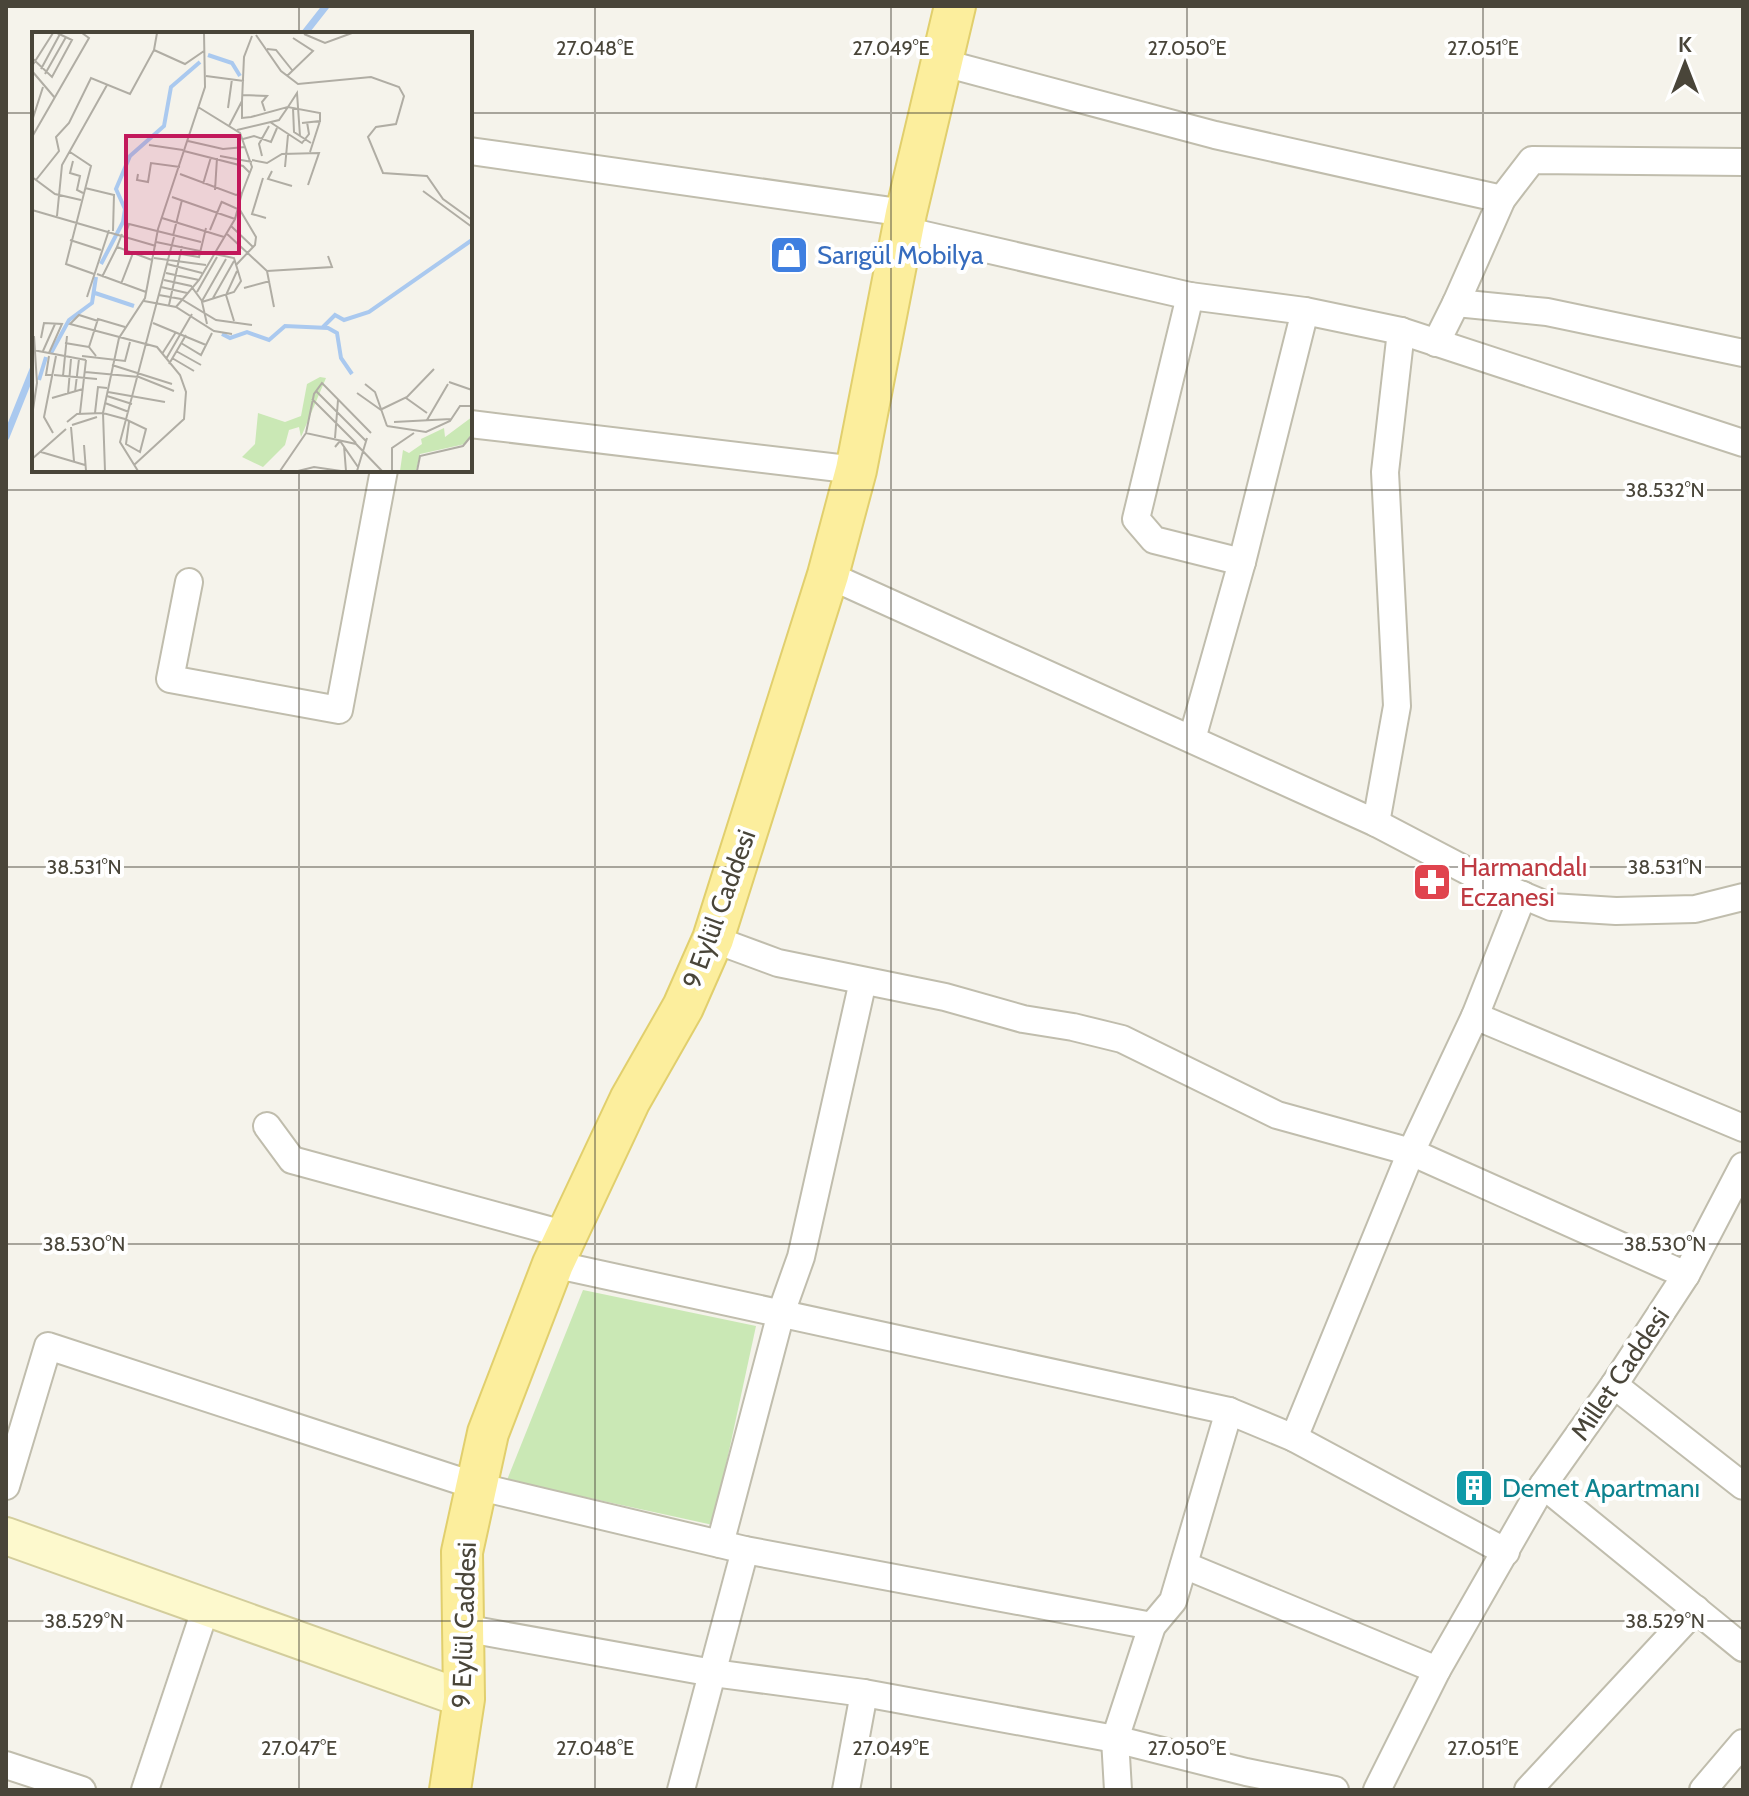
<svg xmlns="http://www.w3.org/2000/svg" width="1749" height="1796" font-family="Cabin,sans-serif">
  <rect width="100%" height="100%" fill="#f5f3eb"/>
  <path fill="#cae8b5" d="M583 1290 756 1326 713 1525 507 1480Z"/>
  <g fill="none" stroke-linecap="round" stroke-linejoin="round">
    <g stroke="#aac9ef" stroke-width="7">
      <path d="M304 34 326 6"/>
      <path d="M6 437 34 367"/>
    </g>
    <g stroke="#c0bdad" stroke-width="30">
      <g id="street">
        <path d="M940 62 1215 135 1502 199"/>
        <path d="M470 151 906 213"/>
        <path d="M903 230 1190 296 1305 311 1401 331 1743 443"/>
        <path d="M1190 296 1136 519 1154 540 1242 562"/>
        <path d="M1456 303 1547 312 1743 353"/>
        <path d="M1436 343 1456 303 1502 199 1532 160 1743 162"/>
        <path d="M470 424 856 470"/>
        <path d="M828 575 1376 823 1479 877 1551 907 1616 911 1695 909 1743 897"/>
        <path d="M189 582 170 679 339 710 384 470"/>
        <path d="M1192 739 1242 562 1305 311"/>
        <path d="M1376 823 1397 706 1385 472 1401 331"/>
        <path d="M713 939 778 963 945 997 1023 1019 1073 1027 1122 1039 1277 1115 1411 1152 1686 1275"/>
        <path d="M1475 1016 1743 1128"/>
        <path d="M267 1126 292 1160 567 1235"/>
        <path d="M553 1264 1229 1411 1294 1438 1506 1552"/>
        <path d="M1614 1385 1743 1486"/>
        <path d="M1294 1438 1411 1152 1475 1016 1523 895"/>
        <path d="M1543 1485 1743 1648"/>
        <path d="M6 1486 48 1346 476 1486 745 1550 1152 1626"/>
        <path d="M720 1544 781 1313 801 1257 863 981"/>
        <path d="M1184 1565 1437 1670"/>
        <path d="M463 1628 713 1673 864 1693 1115 1739 1246 1772 1335 1790"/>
        <path d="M6 1765 82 1790"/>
        <path d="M145 1790 206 1607"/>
        <path d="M681 1790 745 1550"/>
        <path d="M846 1790 864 1693"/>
        <path d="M1118 1790 1115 1739 1152 1626 1173 1601 1229 1411"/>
        <path d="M1377 1790 1437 1670 1543 1485 1614 1385 1686 1275 1743 1166"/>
        <path d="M1528 1790 1696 1609"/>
        <path d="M1703 1790 1743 1743"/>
      </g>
    </g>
    <g stroke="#d3cd9c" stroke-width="40">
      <path id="secondary" d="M6 1536 464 1699"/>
    </g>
    <g stroke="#e1cf6d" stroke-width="44">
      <path id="primary" d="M450 1790 464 1699 462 1552 488 1433 553 1264 630 1100 683 1007 713 939 828 575 856 470 906 213 955 6"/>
    </g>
    <use href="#street" stroke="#fff" stroke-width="26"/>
    <use href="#secondary" stroke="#fdf9cd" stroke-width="36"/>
    <use href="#primary" stroke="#fcee9d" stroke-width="40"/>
  </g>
  <path fill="none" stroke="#494539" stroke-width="2" stroke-opacity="0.45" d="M299 6V34M595 6V1790M891 6V1790M1187 6V1790M1483 6V1790M6 113H34M470 113H1743M299 470V1790M6 490H1743M6 867H1743M6 1244H1743M6 1621H1743"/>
  <defs>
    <g id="shop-square" transform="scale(2)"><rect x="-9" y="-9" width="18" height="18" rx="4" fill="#3f7fe0" stroke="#fff"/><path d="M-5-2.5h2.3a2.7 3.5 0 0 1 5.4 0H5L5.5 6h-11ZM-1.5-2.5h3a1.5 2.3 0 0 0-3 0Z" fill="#fff"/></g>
    <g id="pharmacy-square" transform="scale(2)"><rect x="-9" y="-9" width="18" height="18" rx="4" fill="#e0444e" stroke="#fff"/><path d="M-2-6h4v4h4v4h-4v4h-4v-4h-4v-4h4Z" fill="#fff"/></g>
    <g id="building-square" transform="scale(2)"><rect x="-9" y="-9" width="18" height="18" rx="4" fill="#0f9aa8" stroke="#fff"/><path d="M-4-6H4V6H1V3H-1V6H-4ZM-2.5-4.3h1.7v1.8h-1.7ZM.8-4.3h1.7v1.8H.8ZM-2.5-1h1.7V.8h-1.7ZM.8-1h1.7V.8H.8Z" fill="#fff"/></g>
  </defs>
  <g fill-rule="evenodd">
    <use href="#shop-square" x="789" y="255"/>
    <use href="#pharmacy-square" x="1432" y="882"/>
    <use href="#building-square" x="1474" y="1488"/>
  </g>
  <g text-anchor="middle" stroke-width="8" stroke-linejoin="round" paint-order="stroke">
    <g font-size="26" fill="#366cbe" stroke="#fff" text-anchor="start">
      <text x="817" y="264">Sarıgül Mobilya</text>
    </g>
    <g font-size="26" fill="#be3a42" stroke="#fff" text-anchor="start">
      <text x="1460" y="876">Harmandalı<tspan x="1460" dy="30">Eczanesi</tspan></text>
    </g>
    <g font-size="26" fill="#494539" stroke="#fff">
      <text transform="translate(719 909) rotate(-70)" y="9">9 Eylül Caddesi</text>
      <text transform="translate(1620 1374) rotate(-56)" y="9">Millet Caddesi</text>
      <text transform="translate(464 1625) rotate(-88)" y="9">9 Eylül Caddesi</text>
    </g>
    <g font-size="26" fill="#0d838f" stroke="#fff" text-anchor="start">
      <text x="1502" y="1497">Demet Apartmanı</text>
    </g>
  </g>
  <g transform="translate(32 32)">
    <rect width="440" height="440" fill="#f5f3eb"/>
    <path d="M288 345 294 346 269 405 267 395 257 398 253 413 231 435 210 425 223 412 226 381 253 390 269 384 275 352ZM440 385V401L433 412 388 422 384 439H368L371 418 377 421 390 412 389 407 412 396 413 405Z" fill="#cae8b5"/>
    <path fill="none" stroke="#aac9ef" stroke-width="4" d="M176 23 200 31 208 44M69 232 91 190 93 177 84 157 98 124 132 94 139 55 168 30M63 261 102 274M291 295 303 283 312 288 337 280 440 208M190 302 198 306 215 300 237 308 253 294 296 296 305 301 309 326 320 342M19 321 37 288 60 271 64 245M7 348 14 325"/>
    <path fill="none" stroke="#b0ada4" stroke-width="2" d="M272 2 293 11 320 1M224 3 249 39 266 52 339 45 367 55 372 64 364 92 344 95 336 105 351 141 395 144 411 167 440 188M235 17 244 18 260 38M122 18 153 32 172 19M0 26 20 45 40 8 25 1M0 34 21 1M9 37 28 2M0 39 23 66M13 42 34 5M174 44 212 49M255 44 281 19 261 6M211 63 235 64 230 70 233 79M210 69V86L219 85 256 75 265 61 268 104M196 76 200 47M261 76 262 100 279 111M0 89 11 55M238 90 270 111 277 102 275 90M197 94 210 69 212 25 220 4M205 98 247 88 256 75 288 81V89L270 91M0 105 57 6 50 1M211 107 222 104 239 110 245 96M156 109 191 117 213 115M117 113 151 118M152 119 211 134 218 141M38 120 59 134 34 232 62 242M278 120 288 89M188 124 220 130M230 124 227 112 237 94M220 128 235 131 250 122 287 121 276 153M41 129 38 141 48 144 45 158 51 161M253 135 256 103M240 139 236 147 260 154M106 142 105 148 116 150 119 131 148 135M148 142 204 163 210 161 220 135 208 101 166 75M0 145 23 162 49 168M231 146 220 182 234 186M4 148 27 119 24 105 37 91 59 46 98 62 122 18 125 1M171 152 179 125M53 156 82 163M183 158 185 126M391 159 440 195M140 165 203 187M190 170 208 178 224 205 223 213 204 233M0 178 124 214M25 184 30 133 75 53M130 186 192 205M199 194 221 215M178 198 190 169M81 199 82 162M194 201 235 239 242 275M90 202 85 215 120 228M93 204 97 192 169 210M141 204 150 168M38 208 69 218M124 210 202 226 209 249 202 260 170 270 175 292M149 222 167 225 174 196M122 226 174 233M135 232 170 241M235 239 300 235 296 224M134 241 167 248M65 242 114 260M70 245 85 215M132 248 159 254 170 269M89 252 101 221M129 255 155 261M212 256 238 249M165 260 185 225M127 263 149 267 184 288 220 293M55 265 77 198M181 266 202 229M112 269 144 275 182 299 200 302M170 269 194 227M137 273 150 214M144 275 167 248 203 187 210 161M66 289 47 283 38 292 125 315 148 343 154 360 152 387 102 433M202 289 194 263 205 239M121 291 174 313M9 306 12 291 30 292 17 321M33 311 57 315M149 311 169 323 180 301M1 318 54 328M11 319 23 292M144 319 169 333M130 322 144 300M17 324 14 343H21M50 324 93 329 98 310M64 324 57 315 66 287 93 295M140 326 162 339M134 327 160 282M137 332 154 303M80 333 140 352M53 340 107 345 142 359M22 343 65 347M31 344 35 304M417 350 440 358M333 352 343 360 355 394M284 359 334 409M43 360 47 327M76 360 133 370M325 361 349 378M36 362 39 327M75 364 100 372M20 366 51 357M374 366 395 381M280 367 324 411M73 371 97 380M350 377 375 365 402 337M48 381 54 328M63 381 66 355 75 356M71 381 87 306 113 266 126 197 173 55 172 1M0 384 5 351 2 304M395 388 416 352M35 390 45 382 71 381M362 390 419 387M40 393 65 385M355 394 394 400 418 389 428 374H440M39 395 42 429M21 401 12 385 24 324M274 401 282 362 290 351 339 401M303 406 306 368M52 413 54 439M312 414 314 439M303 415 308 409 326 435M9 420 53 433M0 427 34 397M73 439 71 381 93 387 114 397 108 420 94 412 97 390M106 439 88 410 142 205M248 439 274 401 324 412 350 439M266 439 282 435 309 439M325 439 335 406M360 439V416L382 401M385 439 388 424 431 414 440 403"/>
    <path fill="#c2185b" fill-opacity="0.15" stroke="#c2185b" stroke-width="4" d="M94 104H207V221H94Z"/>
    <rect width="440" height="440" fill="none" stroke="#494539" stroke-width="4"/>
  </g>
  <g font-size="20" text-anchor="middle" fill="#494539" stroke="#fff" stroke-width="8" stroke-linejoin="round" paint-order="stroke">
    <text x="595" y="55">27.048°E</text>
    <text x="891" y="55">27.049°E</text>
    <text x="1187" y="55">27.050°E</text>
    <text x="1483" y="55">27.051°E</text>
    <text x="1665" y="497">38.532°N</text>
    <text x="84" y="874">38.531°N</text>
    <text x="1665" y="874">38.531°N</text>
    <text x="84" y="1251">38.530°N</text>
    <text x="1665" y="1251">38.530°N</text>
    <text x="84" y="1628">38.529°N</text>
    <text x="1665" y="1628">38.529°N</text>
    <text x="299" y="1755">27.047°E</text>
    <text x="595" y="1755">27.048°E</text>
    <text x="891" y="1755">27.049°E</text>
    <text x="1187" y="1755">27.050°E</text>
    <text x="1483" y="1755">27.051°E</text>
  </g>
  <rect width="1749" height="1796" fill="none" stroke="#494539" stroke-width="16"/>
  <g transform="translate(1685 64)" stroke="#ffffff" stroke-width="6" paint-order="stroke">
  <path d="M0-6L14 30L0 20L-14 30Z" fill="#494539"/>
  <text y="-12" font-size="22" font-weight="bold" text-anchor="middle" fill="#494539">K</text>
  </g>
</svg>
